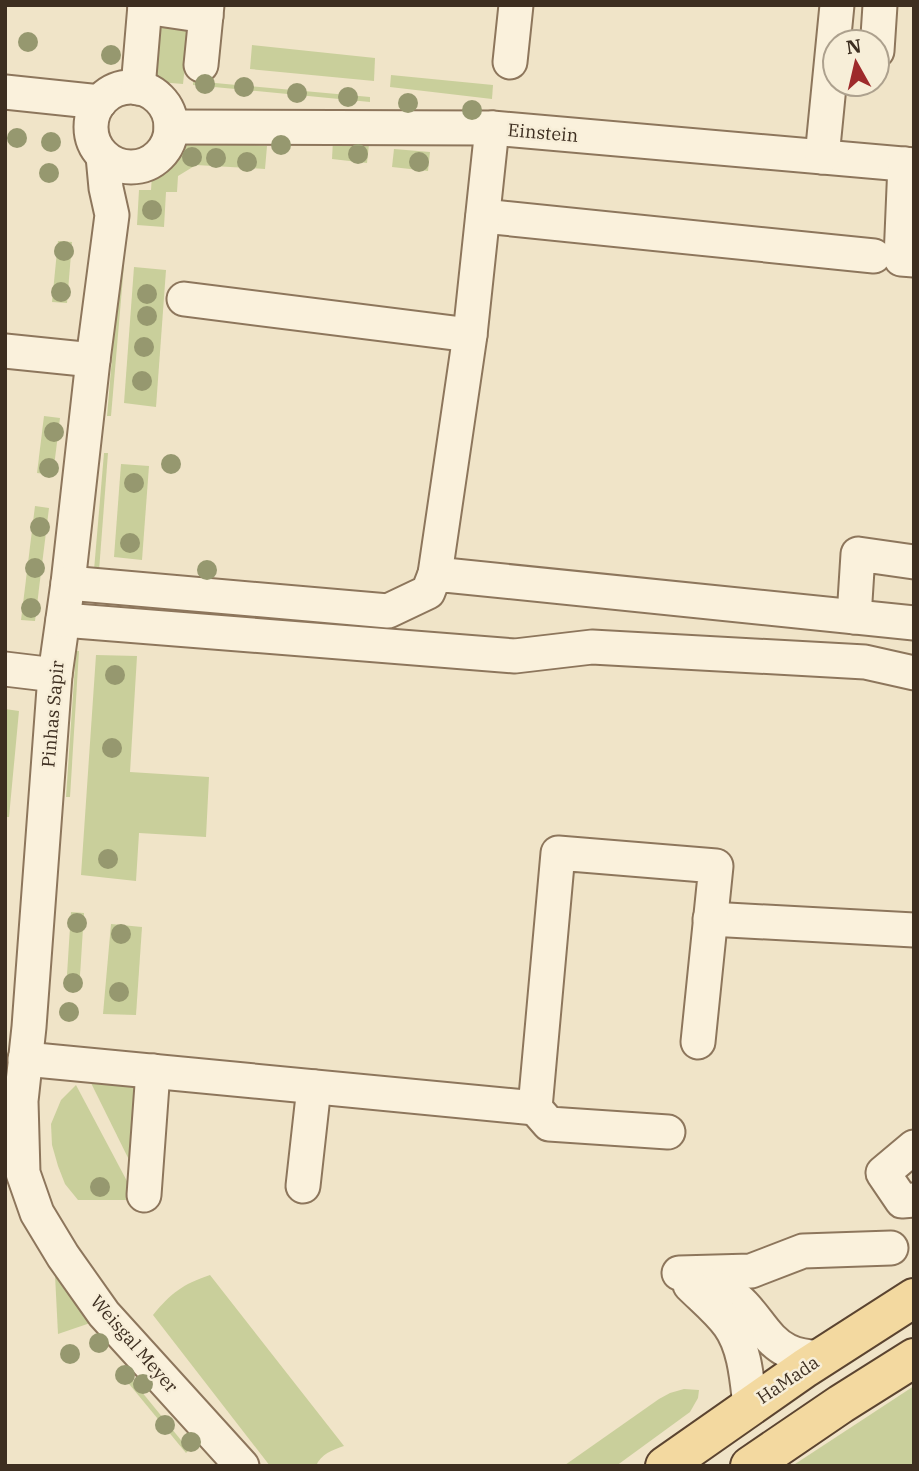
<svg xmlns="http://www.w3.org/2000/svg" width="919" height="1471" font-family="'IBM Plex Serif',serif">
  <rect width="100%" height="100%" fill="#f0e4c8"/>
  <g fill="#c9cf9b">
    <path d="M153 17 190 21 183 84 147 81Z"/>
    <path d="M252 45 375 58 374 81 250 69Z"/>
    <path d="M391 75 493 85 492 99 390 87Z"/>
    <path d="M193 81 370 97V102L193 85Z"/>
    <path d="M187 140 267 146 265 169 196 165 178 176 177 192H166L164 227 137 225 139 190H151L153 160Z"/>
    <path d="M333 140 369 144 367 163 332 159Z"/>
    <path d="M394 149 430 152 428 171 392 167Z"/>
    <path d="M58 241 72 242 67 303 52 302Z"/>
    <path d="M120 265H124L111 416H107Z"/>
    <path d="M134 267 166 270 156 407 124 403Z"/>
    <path d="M44 416 60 418 53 475 37 473Z"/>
    <path d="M104 453H108L99 571 94 570Z"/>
    <path d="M121 464 149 466 142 560 114 557Z"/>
    <path d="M35 506 49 508 35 621 21 620Z"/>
    <path d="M76 651H79L70 797H66Z"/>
    <path d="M96 655 137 656 130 772 209 777 206 837 139 833 136 881 81 875Z"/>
    <path d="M5 709 19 711 9 817H5Z"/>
    <path d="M71 912 84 913 79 991 66 990Z"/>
    <path d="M111 924 142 927 136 1015 103 1014Z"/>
    <path d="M136 1077 137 1176 91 1083Z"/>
    <path d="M76 1085 137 1200H78L65 1184 58 1166 52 1145 51 1124 61 1100Z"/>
    <path d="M67 1273 99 1320 58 1334 55 1275Z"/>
    <path d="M210 1275 344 1446C332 1450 321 1454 316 1466H270L153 1315C171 1293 183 1284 210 1275Z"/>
    <path d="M124 1370 189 1450 186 1453 120 1373Z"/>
    <path d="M914 1386V1466H792Z"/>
    <path d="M684 1389 699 1390 698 1398 690 1412 616 1466 565 1465 659 1399 670 1393Z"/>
  </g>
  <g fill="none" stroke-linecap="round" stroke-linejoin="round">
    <g stroke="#8d765c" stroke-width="37">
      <g id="minor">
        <path d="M145 7 206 16"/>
        <path d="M877 51 880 5"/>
        <path d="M510 62 516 5"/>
        <path d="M201 65 207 5"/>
        <circle cx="131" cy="127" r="40"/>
        <path d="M138 88 145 5"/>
        <path d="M5 92 100 102"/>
        <path d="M171 127 492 128 914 165"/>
        <path d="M103 156 106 188 112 215 93 360 68 583 55 675 29 1027 21 1101 23 1173 37 1213 63 1256 104 1314 242 1466"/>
        <path d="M822 157 837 5"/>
        <path d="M905 164 901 259 914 260"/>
        <path d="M483 216 874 256"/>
        <path d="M184 299 470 335"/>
        <path d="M5 351 93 360"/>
        <path d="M435 574 470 335 492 128"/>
        <path d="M68 583 388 611 428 592 435 574 914 623"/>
        <path d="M854 617 858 554 914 562"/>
        <path d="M63 620 515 656 592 647 865 662 914 673"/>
        <path d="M5 669 55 675"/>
        <path d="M710 919 914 930"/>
        <path d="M25 1059 535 1108 558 853 716 866 698 1042"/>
        <path d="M535 1108 549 1124 668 1132"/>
        <path d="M914 1147 883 1173 902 1201 914 1200"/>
        <path d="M303 1186 314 1087"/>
        <path d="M144 1195 153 1071"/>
        <path d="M679 1273 751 1271 803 1251 891 1248"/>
        <path d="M688 1277C702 1283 725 1290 738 1300 756 1315 766 1341 788 1351 797 1356 809 1357 820 1358"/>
        <path d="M690 1285C703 1298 718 1310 729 1325 745 1347 747 1380 750 1406"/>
      </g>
    </g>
    <g stroke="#5b4430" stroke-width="42">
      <g id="major">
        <path d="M665 1466 805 1368 914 1298"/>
        <path d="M750 1466 841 1404 914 1358"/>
      </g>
    </g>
    <use href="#minor" stroke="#faf1dc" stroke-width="33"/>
    <use href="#major" stroke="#f3d9a0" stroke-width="38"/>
  </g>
  <g fill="#96986f">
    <circle cx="28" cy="42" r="10"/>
    <circle cx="111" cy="55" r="10"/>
    <circle cx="205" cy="84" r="10"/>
    <circle cx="244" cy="87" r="10"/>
    <circle cx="297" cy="93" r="10"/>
    <circle cx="348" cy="97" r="10"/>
    <circle cx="408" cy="103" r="10"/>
    <circle cx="472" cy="110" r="10"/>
    <circle cx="17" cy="138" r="10"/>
    <circle cx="51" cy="142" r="10"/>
    <circle cx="281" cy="145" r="10"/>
    <circle cx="358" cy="154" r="10"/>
    <circle cx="192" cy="157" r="10"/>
    <circle cx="216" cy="158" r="10"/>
    <circle cx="247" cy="162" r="10"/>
    <circle cx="419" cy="162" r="10"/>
    <circle cx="49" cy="173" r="10"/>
    <circle cx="152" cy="210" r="10"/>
    <circle cx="64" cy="251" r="10"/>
    <circle cx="61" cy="292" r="10"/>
    <circle cx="147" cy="294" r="10"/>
    <circle cx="147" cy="316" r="10"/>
    <circle cx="144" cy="347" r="10"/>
    <circle cx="142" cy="381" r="10"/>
    <circle cx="54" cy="432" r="10"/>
    <circle cx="171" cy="464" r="10"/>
    <circle cx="49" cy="468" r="10"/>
    <circle cx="134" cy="483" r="10"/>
    <circle cx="40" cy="527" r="10"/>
    <circle cx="130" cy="543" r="10"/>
    <circle cx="35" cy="568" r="10"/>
    <circle cx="207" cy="570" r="10"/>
    <circle cx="31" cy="608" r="10"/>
    <circle cx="115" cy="675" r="10"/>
    <circle cx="112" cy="748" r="10"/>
    <circle cx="108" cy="859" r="10"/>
    <circle cx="77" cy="923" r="10"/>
    <circle cx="121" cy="934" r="10"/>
    <circle cx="73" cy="983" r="10"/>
    <circle cx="119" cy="992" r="10"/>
    <circle cx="69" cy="1012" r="10"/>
    <circle cx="100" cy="1187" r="10"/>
    <circle cx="99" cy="1343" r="10"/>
    <circle cx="70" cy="1354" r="10"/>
    <circle cx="125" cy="1375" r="10"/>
    <circle cx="143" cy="1384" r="10"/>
    <circle cx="165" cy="1425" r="10"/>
    <circle cx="191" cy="1442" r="10"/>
  </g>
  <g text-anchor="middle" stroke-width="5" stroke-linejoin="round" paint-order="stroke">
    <g font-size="18" fill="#3d2e20" stroke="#f7eed8">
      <text transform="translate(543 133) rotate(5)" y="6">Einstein</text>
      <text transform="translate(53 714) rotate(-85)" y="6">Pinhas Sapir</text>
      <text transform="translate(134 1344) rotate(49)" y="6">Weisgal Meyer</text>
      <text transform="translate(788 1380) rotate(-34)" y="6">HaMada</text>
    </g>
  </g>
  <rect width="919" height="1471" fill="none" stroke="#3d2e20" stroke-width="14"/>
  <g transform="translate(856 63) rotate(352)"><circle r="33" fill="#f7eed8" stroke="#ada18e" stroke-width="2"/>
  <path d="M0-5L12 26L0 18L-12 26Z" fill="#9e2a2b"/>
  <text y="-10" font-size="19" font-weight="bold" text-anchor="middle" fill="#3d2e20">N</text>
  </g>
</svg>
